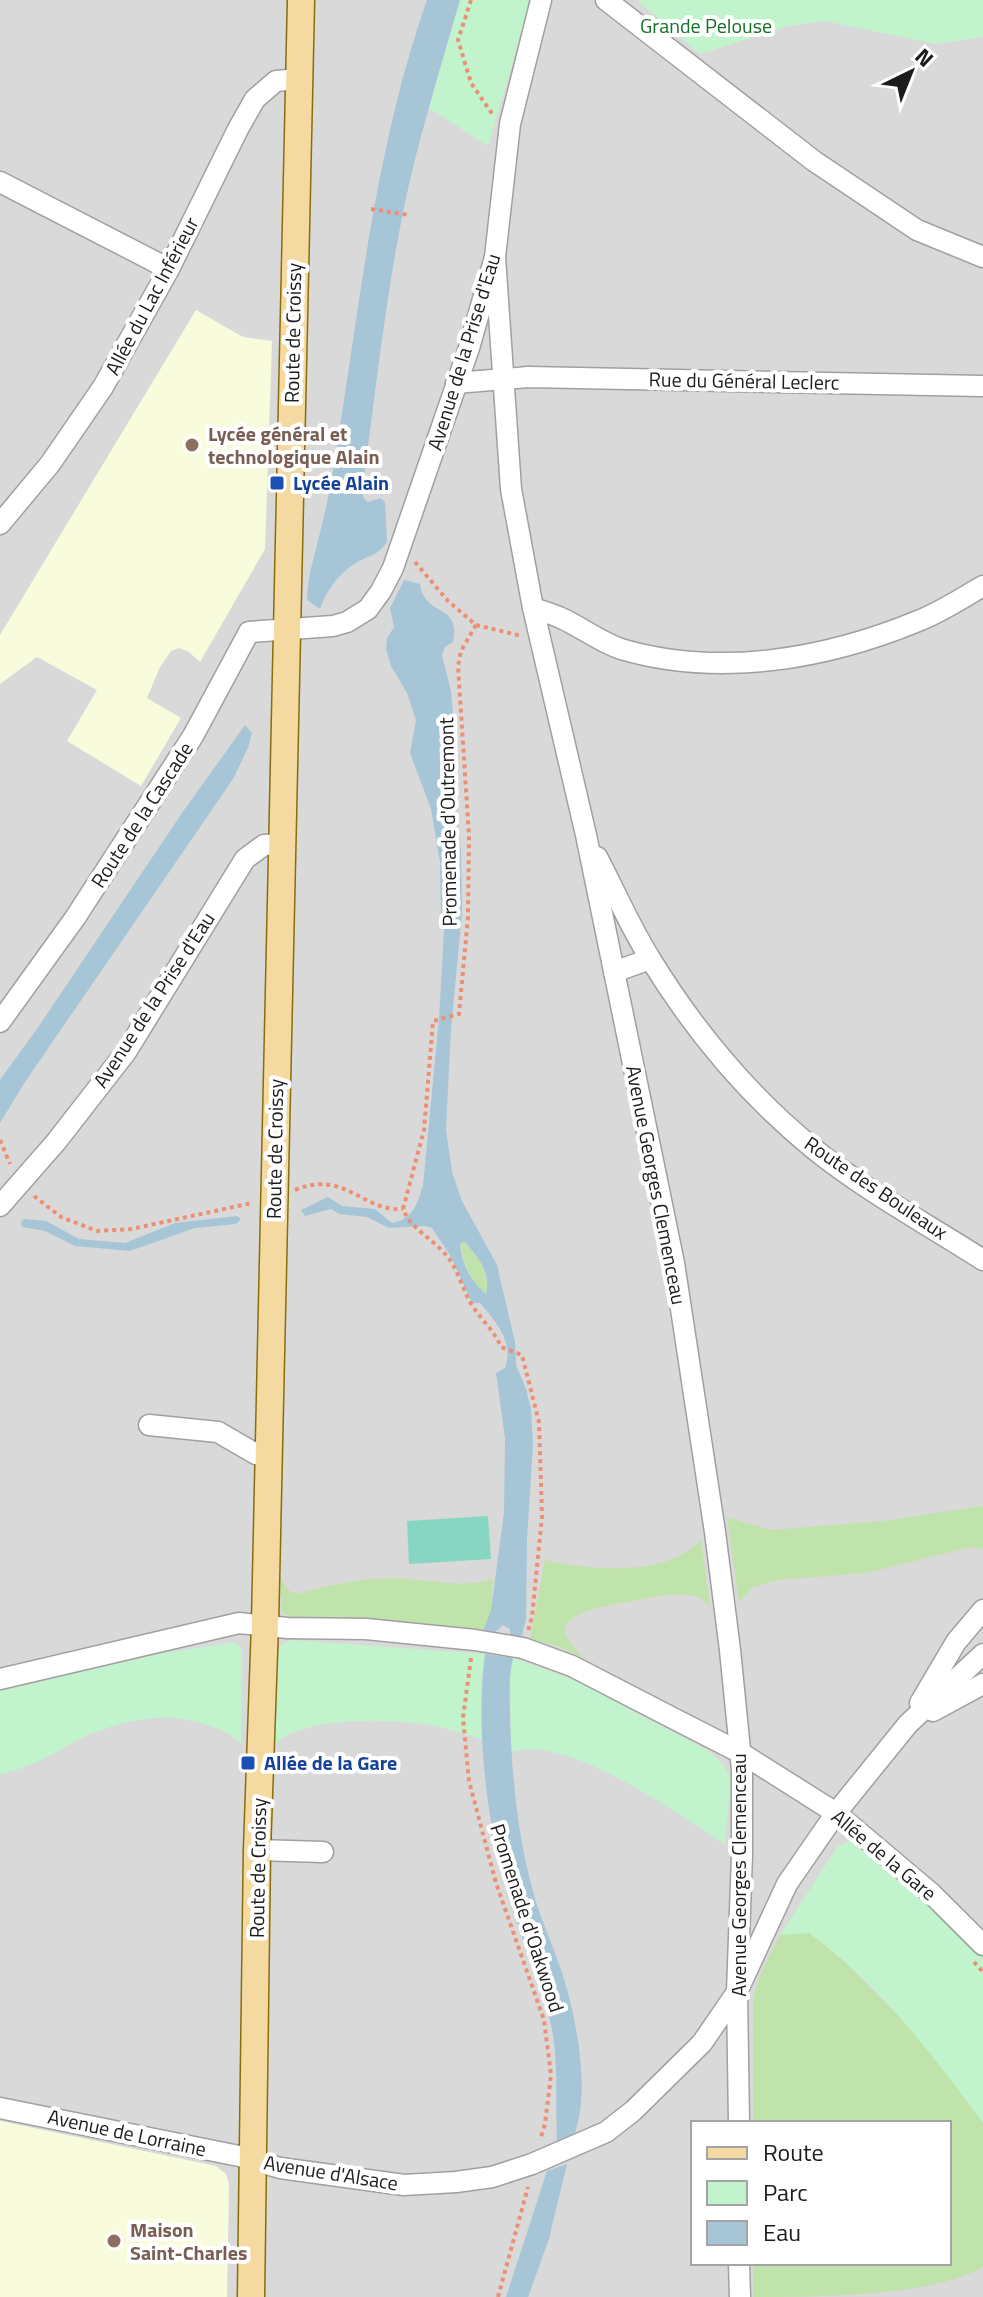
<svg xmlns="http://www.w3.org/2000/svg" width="983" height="2297" font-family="'Titillium Web',sans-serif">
  <rect width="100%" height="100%" fill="#eceae2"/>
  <path fill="#dad9d9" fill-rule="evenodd" d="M0 0H983V2297H0ZM693 2123H949V2263H693Z"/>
  <g fill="#f8fcdc">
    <path d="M196 310 243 337 272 341 265 549 200 662 189 652 179 648 171 651 160 667 147 698 181 718 141 786 67 741 97 690 37 657 0 684V635Z"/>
    <path d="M0 2121 216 2166 226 2174 229 2185 227 2297H0Z"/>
  </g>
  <g fill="#c0e3ab">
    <path d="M464 1242C479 1259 490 1272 486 1295 469 1279 464 1266 460 1243Z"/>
    <path d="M983 1506V1549L971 1547 866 1573 778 1580 753 1587 739 1602 727 1517 771 1530 883 1521Z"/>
    <path d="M701 1539 710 1607C705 1602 701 1597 695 1596 674 1591 647 1599 627 1602 588 1609 533 1619 589 1660L554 1645 530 1639 545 1560C590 1570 669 1578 701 1539Z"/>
    <path d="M280 1577 288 1590 296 1594C328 1586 361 1577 395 1578 427 1579 461 1589 493 1579L491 1610 482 1634 370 1621 295 1618 281 1612Z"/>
    <path d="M809 1933 834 1951 919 2037 983 2123V2267C931 2297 816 2297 753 2297V2263H949V2123H753V1998L761 1973 780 1935Z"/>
  </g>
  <g fill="#c1f4cc">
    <path d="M460 0H531L488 146 429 108Z"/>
    <path d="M637 0H983V37L936 44 825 21 788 26 700 54Z"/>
    <path d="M292 1640 485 1654 481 1684 483 1740C461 1733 439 1725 416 1723 379 1719 304 1717 275 1744L278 1651 282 1644Z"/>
    <path d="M235 1642 242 1650 241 1744C231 1732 218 1729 204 1724 164 1710 115 1721 78 1740 50 1755 33 1767 0 1774V1691L159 1654Z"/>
    <path d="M513 1658 572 1679 707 1750 722 1763 731 1778 725 1844C677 1814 568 1733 511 1752L510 1677Z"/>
    <path d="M854 1839 942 1915 983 1957V2123C932 2054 879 1984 809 1933L780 1935 838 1846Z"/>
  </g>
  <path fill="#86d6c1" d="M488 1516 491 1559 409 1564 407 1521Z"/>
  <g fill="#a6c6d7" fill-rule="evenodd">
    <path d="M427 0H460C440 69 419 137 404 207 385 301 375 397 362 492L364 499 368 502 380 498 385 502 387 542C378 556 369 555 356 563 339 573 326 591 320 609L307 600C307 579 313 562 318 541 325 514 331 486 335 458 360 305 375 147 427 0Z"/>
    <path d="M404 580 420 584C425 619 461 601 453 642L445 647 442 655 451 691 454 727 452 743 458 761 455 793 461 851 462 913 451 1029 446 1129 452 1172 462 1201 497 1265 515 1342 516 1365 526 1389 531 1409 533 1445 527 1540 526 1619 521 1639 510 1638V1629L503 1625 492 1635 482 1634 491 1610 504 1513 505 1438 496 1373 505 1368C514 1342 497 1323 480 1303H472L451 1257 432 1228 425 1226 389 1228 367 1217 339 1214 331 1209 305 1216 301 1210 328 1197 342 1206 375 1209 392 1223C413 1219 417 1204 423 1186L439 1018 444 930 441 919 440 862 431 809 410 753 416 720 407 693 391 666 386 649 387 638 394 627 390 608ZM465 1242C479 1259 491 1272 486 1294 469 1279 462 1265 460 1243Z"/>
    <path d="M245 725 252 733 248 748 233 779 25 1082 0 1123V1080L39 1026 182 813Z"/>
    <path d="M237 1216 241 1219 236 1224 195 1228 130 1251 75 1246 45 1231 22 1227 21 1222 24 1219 46 1221 79 1239 125 1243 175 1223Z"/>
    <path d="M485 1654 513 1658C508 1678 510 1699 510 1719 512 1779 518 1838 534 1895 542 1923 555 1949 563 1976 577 2020 590 2090 575 2133L557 2141C555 2102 559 2062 551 2025 542 1982 523 1943 510 1902 487 1827 475 1732 485 1654Z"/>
    <path d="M567 2164 549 2239 528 2297H506L547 2171Z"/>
  </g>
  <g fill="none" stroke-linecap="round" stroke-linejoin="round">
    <g stroke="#a0a0a0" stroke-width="23">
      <g id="minor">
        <path d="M606 0 814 161 917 230 983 257"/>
        <path d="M0 182 169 269"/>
        <path d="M495 257 511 489 533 608 586 835 674 1263 715 1532 730 1650 742 1770V1855L737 1992 739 2123"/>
        <path d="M456 383 528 377 983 386"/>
        <path d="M0 524 50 464 103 387 169 269 238 129 255 99 276 81 299 79"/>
        <path d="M533 608C542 611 552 614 561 618 581 627 600 642 621 649 719 678 826 659 918 621 941 612 962 598 983 586"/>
        <path d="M597 857C615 891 630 927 651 960 694 1030 750 1097 814 1149 866 1191 927 1224 983 1260"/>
        <path d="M614 972 650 959"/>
        <path d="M0 1022 75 918 193 736 249 632 333 626 347 622 368 609 381 591 393 568 469 348 495 257 510 124 541 0"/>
        <path d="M0 1206 56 1142 126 1052 245 859 264 845 282 844"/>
        <path d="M149 1425 218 1432 256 1454 269 1456"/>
        <path d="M0 1679 239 1623 287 1628 366 1629 475 1640 523 1648 572 1666 661 1712 741 1753 836 1813 932 1894 983 1945"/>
        <path d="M920 1703 956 1642 983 1610"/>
        <path d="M933 1711 983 1684"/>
        <path d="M257 1850 323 1852"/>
        <path d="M0 2108 239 2156 280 2168 404 2185 456 2182 492 2177 532 2164 606 2132 633 2111 702 2043 737 1992 787 1884 836 1813 908 1724 983 1654"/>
        <path d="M739 2263 740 2297"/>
      </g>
    </g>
    <g stroke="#886e0b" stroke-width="29">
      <path id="major" d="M251 2297 257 1850 265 1624 301 0"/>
    </g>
    <g stroke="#ee8e72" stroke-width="4" stroke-dasharray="4 4" stroke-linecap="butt">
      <path d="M471 0 458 40 471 83 493 115"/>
      <path d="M371 209 409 215"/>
      <path d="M415 562 448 601 476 625 522 636"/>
      <path d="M476 625 461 651 458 666 469 836 468 917 459 1014 433 1021 424 1130 403 1209C412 1231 436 1240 450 1260 458 1272 462 1287 469 1300 478 1317 493 1328 501 1347L522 1355 539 1422 542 1516 532 1617 528 1631"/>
      <path d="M0 1140 10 1164"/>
      <path d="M295 1190C345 1169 362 1212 403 1209"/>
      <path d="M34 1196 61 1217 97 1231 131 1229 252 1203"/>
      <path d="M471 1658 463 1718 469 1781 496 1883 544 2020 551 2075 545 2124 540 2140"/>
      <path d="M974 1962 983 1972"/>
      <path d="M498 2297 528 2187"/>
    </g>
    <use href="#minor" stroke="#fff" stroke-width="20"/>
    <use href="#major" stroke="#f4daa0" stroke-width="26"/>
  </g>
  <g fill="#8d6e63" stroke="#fff" stroke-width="3">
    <circle cx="192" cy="445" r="8"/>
    <circle cx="114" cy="2241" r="8"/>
  </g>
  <g fill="#1a4fb4" stroke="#fff" stroke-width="3">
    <rect x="269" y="475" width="16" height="16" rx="4"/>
    <rect x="240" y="1755" width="16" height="16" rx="4"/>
  </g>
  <g text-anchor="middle" stroke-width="8" stroke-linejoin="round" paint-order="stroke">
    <g font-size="20" fill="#137027" stroke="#fff">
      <text x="706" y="33">Grande Pelouse</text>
    </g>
    <g font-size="20" fill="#1c1c1c" stroke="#fff">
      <text transform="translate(152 296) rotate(-62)" y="7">Allée du Lac Inférieur</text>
      <text transform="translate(293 333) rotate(-89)" y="7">Route de Croissy</text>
      <text transform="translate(464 352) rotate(-73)" y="7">Avenue de la Prise d'Eau</text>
      <text transform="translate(744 381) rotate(1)" y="7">Rue du Général Leclerc</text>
      <text transform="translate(142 815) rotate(-57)" y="7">Route de la Cascade</text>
      <text transform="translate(448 822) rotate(-91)" y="7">Promenade d'Outremont</text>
      <text transform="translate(154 1000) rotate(-57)" y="7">Avenue de la Prise d'Eau</text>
      <text transform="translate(275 1149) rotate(-89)" y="7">Route de Croissy</text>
      <text transform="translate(656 1185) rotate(79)" y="7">Avenue Georges Clemenceau</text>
      <text transform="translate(876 1188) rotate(34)" y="7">Route des Bouleaux</text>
      <text transform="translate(884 1855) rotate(40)" y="7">Allée de la Gare</text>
      <text transform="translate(258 1868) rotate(-89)" y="7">Route de Croissy</text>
      <text transform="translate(739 1875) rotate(-90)" y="7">Avenue Georges Clemenceau</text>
      <text transform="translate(527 1918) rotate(72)" y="7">Promenade d'Oakwood</text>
      <text transform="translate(127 2133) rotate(12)" y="7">Avenue de Lorraine</text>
      <text transform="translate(331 2173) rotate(9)" y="7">Avenue d'Alsace</text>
    </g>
    <g font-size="20" font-weight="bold" fill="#785e54" stroke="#fff" text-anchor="start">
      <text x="208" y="441">Lycée général et<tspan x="208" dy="23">technologique Alain</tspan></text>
      <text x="130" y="2237">Maison<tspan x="130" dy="23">Saint-Charles</tspan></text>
    </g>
    <g font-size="20" font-weight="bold" fill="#164399" stroke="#fff" text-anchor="start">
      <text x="293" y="490">Lycée Alain</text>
      <text x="264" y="1770">Allée de la Gare</text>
    </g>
  </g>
  <rect x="691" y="2121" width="260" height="144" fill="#ffffff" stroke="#a4a4a4" stroke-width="2"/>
  <rect x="707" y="2147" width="40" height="12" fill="#f4daa0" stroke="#a4a4a4" stroke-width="2"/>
  <text x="763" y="2161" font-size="24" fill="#1c1c1c">Route</text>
  <rect x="707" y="2181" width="40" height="24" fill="#c1f4cc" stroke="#a4a4a4" stroke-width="2"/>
  <text x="763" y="2201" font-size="24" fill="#1c1c1c">Parc</text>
  <rect x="707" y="2221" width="40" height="24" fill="#a6c6d7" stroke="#a4a4a4" stroke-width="2"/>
  <text x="763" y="2241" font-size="24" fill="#1c1c1c">Eau</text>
  <g transform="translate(911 72) rotate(43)" stroke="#ffffff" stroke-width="6" paint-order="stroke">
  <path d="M0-6L14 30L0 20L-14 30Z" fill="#1c1c1c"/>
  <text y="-12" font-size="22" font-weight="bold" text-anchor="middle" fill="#1c1c1c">N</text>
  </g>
</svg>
